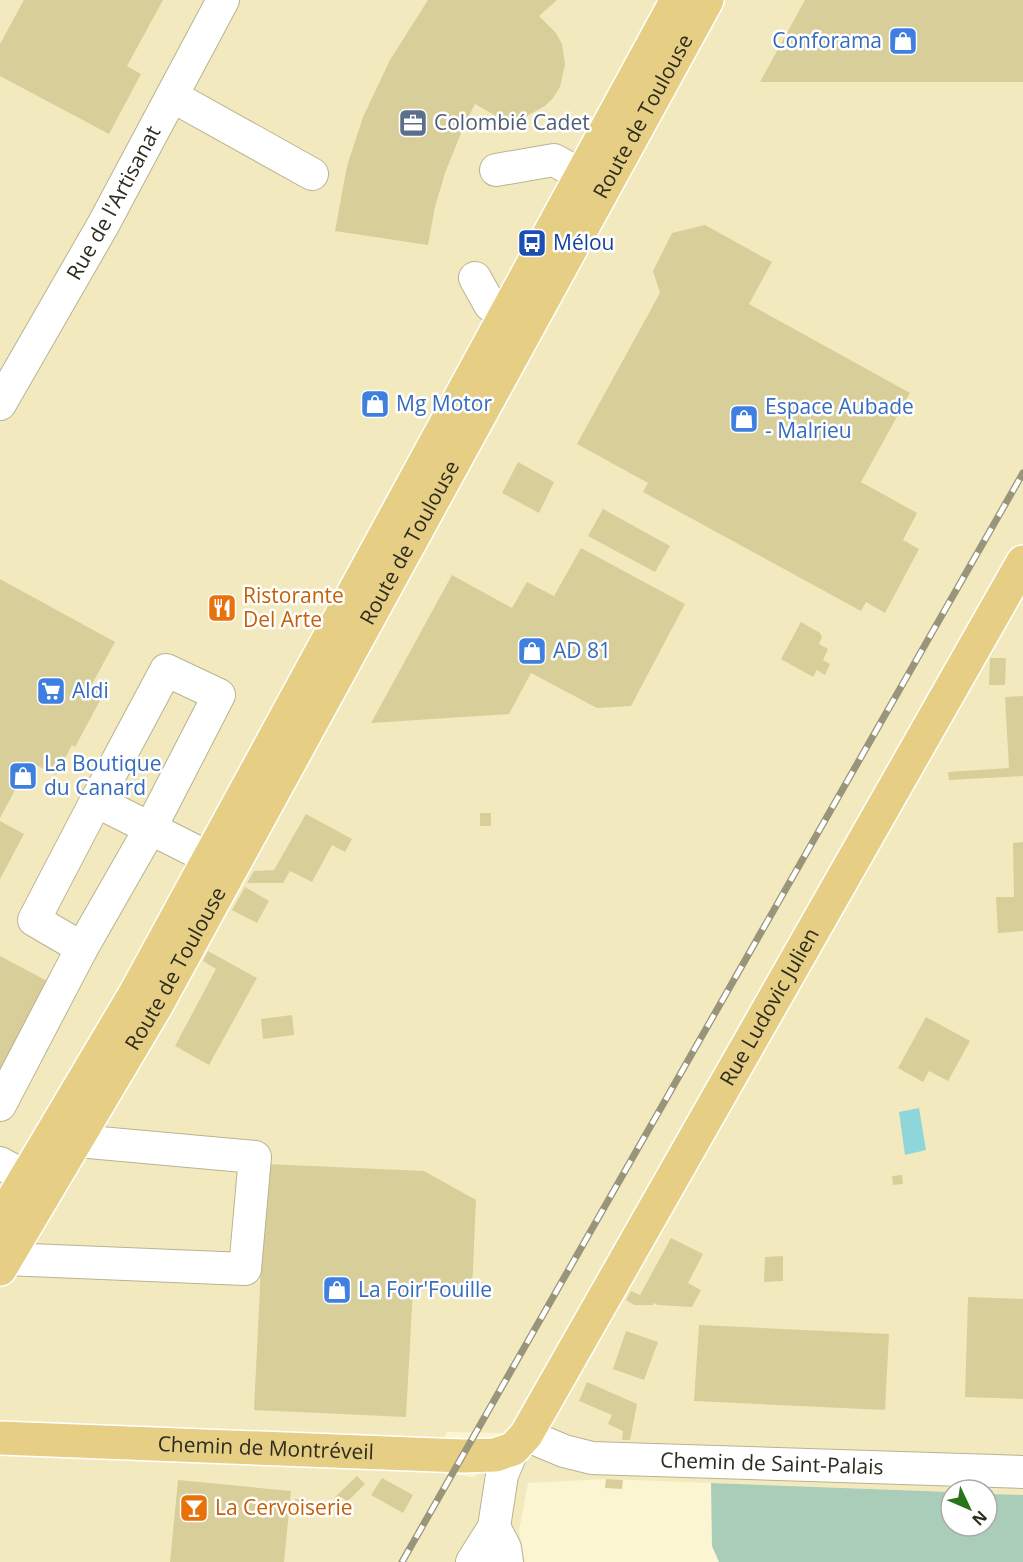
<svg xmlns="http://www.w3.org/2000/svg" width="1023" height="1562" font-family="'Open Sans',sans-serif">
  <rect width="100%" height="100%" fill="#fbf5d1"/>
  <path fill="#f2eabe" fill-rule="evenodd" d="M0 0H1023V1495L987 1494V1490H951V1492L606 1479 528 1483 519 1531 525 1562H0ZM447 1432 504 1433V1434L475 1477 431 1472Z"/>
  <path fill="#aacdba" d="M711 1483 951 1492V1526H987V1494L1023 1495V1562H719L712 1546Z"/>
  <path fill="#8fd6da" d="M919 1108 926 1150 905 1155 899 1112Z"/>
  <g fill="#d8ce99">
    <path d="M24 0H163L127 66 141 74 109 134 0 76V44Z"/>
    <path d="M428 0H557L539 16 556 33 562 44 565 64 560 87 553 98 545 106 525 117 511 118 496 116 475 104 463 128 445 173 435 207 428 245 335 231 347 166 363 117 390 60Z"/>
    <path d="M805 0H1023V82H760Z"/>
    <path d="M705 225 772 262 749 304 910 393 861 482 917 513 903 540 919 549 885 613 866 602 861 611 643 492 648 483 577 444 660 293 653 271 672 233Z"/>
    <path d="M518 462 554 482 539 513 502 493Z"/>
    <path d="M603 509 670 546 655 572 588 536Z"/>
    <path d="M581 548 685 604 631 706 597 708 531 673 509 714 371 723 452 575 512 608 527 582 554 596Z"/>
    <path d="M0 579 115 642 91 686 104 693 75 747 72 745 56 775 30 762 0 818Z"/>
    <path d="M801 622 820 633 822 637 819 644 828 649 823 660 830 664 825 675 817 670 813 677 781 659Z"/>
    <path d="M990 658H1006L1005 685H989Z"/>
    <path d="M1023 696V776L949 780 948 772 1009 768 1005 697Z"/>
    <rect x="480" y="813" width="11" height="13"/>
    <path d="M306 814 352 839 345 852 332 845 312 882 290 871 283 883H247L254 871 274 870Z"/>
    <path d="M0 821 24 834 0 879Z"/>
    <path d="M1023 842V931L998 933 996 897H1014L1013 843Z"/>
    <path d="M245 887 269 901 257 923 232 910Z"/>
    <path d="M208 951 257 978 209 1065 175 1046 216 969 203 961Z"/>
    <path d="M0 956 49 982 0 1077Z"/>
    <path d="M292 1015 294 1035 263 1039 261 1019Z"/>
    <path d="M926 1017 970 1041 948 1081 929 1071 923 1082 898 1068Z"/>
    <path d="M266 1164 424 1171 476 1200 472 1291 413 1289 406 1417 254 1410Z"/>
    <path d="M902 1175 903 1184 893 1185 892 1176Z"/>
    <path d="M671 1238 703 1254 688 1283 701 1290 692 1307 658 1305 654 1303 653 1305H634L626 1300 631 1291 640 1295Z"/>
    <path d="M783 1256V1281L764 1282 765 1257Z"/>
    <path d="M968 1297 1023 1299V1399L965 1397Z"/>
    <path d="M699 1325 889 1334 885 1410 694 1401Z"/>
    <path d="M626 1331 658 1342 644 1380 613 1369Z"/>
    <path d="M587 1382 637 1404 630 1440H622L623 1431 608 1424 612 1415 579 1401Z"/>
    <path d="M357 1476 365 1484 347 1502 342 1497 338 1501 335 1497Z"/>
    <path d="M382 1478 413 1495 403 1513 371 1495Z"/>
    <path d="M606 1479 623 1480 622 1489 605 1488Z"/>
    <path d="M178 1480 291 1491 284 1562H170Z"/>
    <path d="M295 1499 303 1500 301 1514 294 1513Z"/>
  </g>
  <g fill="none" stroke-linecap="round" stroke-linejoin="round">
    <g stroke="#b9b390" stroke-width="34">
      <g id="minor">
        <path d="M172 96 312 174"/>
        <path d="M496 170 554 160 604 188"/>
        <path d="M475 278 490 305 528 327"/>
        <path id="s1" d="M0 404 103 225 223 0"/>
        <path d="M82 948 150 829 219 695 166 670 96 801 209 858"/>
        <path d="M0 1105 82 948 34 920 96 801"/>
        <path d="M0 1163 26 1177"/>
        <path d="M6 1259 245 1269 255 1157 78 1141"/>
        <path id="s2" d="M526 1435 564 1451 592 1458 1023 1472"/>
        <path d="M494 1527 505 1548 507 1562"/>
        <path d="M472 1562 494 1527 502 1475 513 1449"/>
      </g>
    </g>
    <g stroke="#fff" stroke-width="36">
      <g id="major">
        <path d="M0 1221 135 994 677 0"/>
        <path id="s3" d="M0 1269 156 1006 707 0"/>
        <path id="s4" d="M0 1438 463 1456 495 1455 513 1449 526 1435 1023 562"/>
      </g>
    </g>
    <use href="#minor" stroke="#fff" stroke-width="32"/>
    <use href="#major" stroke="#e6ce85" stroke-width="33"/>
    <g stroke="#99957b" stroke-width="7">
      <path id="rail" d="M402 1562 1023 473"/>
    </g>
    <use href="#rail" stroke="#fff" stroke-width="4.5" stroke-dasharray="14" stroke-linecap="butt"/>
  </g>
  <defs>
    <g id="shop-square" transform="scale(1.5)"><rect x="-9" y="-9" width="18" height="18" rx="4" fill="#3f7fe0" stroke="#fff"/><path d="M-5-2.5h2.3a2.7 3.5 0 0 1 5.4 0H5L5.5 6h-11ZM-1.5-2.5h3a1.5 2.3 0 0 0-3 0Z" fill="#fff"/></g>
    <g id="office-square" transform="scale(1.5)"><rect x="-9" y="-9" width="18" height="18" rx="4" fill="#5c6f8a" stroke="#fff"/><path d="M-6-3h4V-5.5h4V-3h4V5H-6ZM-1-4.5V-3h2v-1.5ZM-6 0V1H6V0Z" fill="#fff"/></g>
    <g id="bus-square" transform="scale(1.5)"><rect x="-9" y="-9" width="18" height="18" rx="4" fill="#1a4fb4" stroke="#fff"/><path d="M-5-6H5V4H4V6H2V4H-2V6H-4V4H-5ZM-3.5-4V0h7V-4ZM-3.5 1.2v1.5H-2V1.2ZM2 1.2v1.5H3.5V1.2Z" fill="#fff"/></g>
    <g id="restaurant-square" transform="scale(1.5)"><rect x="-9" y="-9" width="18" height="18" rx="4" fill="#e8710a" stroke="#fff"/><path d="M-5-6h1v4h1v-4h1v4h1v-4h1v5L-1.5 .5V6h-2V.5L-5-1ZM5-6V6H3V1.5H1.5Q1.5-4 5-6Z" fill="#fff"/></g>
    <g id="supermarket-square" transform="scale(1.5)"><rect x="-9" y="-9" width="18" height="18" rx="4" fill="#3f7fe0" stroke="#fff"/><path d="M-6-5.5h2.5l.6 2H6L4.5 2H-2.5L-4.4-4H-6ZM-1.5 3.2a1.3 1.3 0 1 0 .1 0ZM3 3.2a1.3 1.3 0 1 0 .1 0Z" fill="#fff"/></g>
    <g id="bar-square" transform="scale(1.5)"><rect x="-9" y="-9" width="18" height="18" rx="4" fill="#e8710a" stroke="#fff"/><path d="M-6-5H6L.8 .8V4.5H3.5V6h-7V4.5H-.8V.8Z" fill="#fff"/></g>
  </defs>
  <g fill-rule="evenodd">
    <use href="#shop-square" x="903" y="41"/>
    <use href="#office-square" x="413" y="123"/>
    <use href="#bus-square" x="532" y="243"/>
    <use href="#shop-square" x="375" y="404"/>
    <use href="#shop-square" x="744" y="419"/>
    <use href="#restaurant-square" x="222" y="608"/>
    <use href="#shop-square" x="532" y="651"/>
    <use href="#supermarket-square" x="51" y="691"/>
    <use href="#shop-square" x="23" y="776"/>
    <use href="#shop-square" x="337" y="1290"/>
    <use href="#bar-square" x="194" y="1508"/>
  </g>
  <g text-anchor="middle" stroke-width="5" stroke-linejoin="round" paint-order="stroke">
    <g font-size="21" fill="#366cbe" stroke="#fff" text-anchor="start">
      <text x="882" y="48" text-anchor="end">Conforama</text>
      <text x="396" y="411">Mg Motor</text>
      <text x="765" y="414">Espace Aubade<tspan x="765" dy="24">- Malrieu</tspan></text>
      <text x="553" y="658">AD 81</text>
      <text x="72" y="698">Aldi</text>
      <text x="44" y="771">La Boutique<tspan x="44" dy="24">du Canard</tspan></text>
      <text x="358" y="1297">La Foir'Fouille</text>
    </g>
    <g font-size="21" fill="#2e2c1e" stroke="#fff">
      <text dy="7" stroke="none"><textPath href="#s3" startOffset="1320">Route de Toulouse</textPath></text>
      <text dy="7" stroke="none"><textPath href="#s1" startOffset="231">Rue de l'Artisanat</textPath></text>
      <text dy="7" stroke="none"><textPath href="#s3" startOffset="834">Route de Toulouse</textPath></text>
      <text dy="7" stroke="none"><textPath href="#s3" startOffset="348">Route de Toulouse</textPath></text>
      <text dy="7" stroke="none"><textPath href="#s4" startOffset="1026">Rue Ludovic Julien</textPath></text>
      <text dy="7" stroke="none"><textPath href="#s4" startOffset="266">Chemin de Montréveil</textPath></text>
      <text dy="7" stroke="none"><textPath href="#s2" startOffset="250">Chemin de Saint-Palais</textPath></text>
    </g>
    <g font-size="21" fill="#4e5e75" stroke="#fff" text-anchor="start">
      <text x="434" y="130">Colombié Cadet</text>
    </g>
    <g font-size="21" fill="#164399" stroke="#fff" text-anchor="start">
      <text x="553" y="250">Mélou</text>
    </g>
    <g font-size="21" fill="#c56008" stroke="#fff" text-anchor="start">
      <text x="243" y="603">Ristorante<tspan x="243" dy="24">Del Arte</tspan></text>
      <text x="215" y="1515">La Cervoiserie</text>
    </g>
  </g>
  <g transform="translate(969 1508) rotate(134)"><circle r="28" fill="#ffffff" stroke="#ababa5" stroke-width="1.5"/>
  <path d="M0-4.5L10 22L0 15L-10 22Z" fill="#27741b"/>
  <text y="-9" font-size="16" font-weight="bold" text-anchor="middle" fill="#2e2c1e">N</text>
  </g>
</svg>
